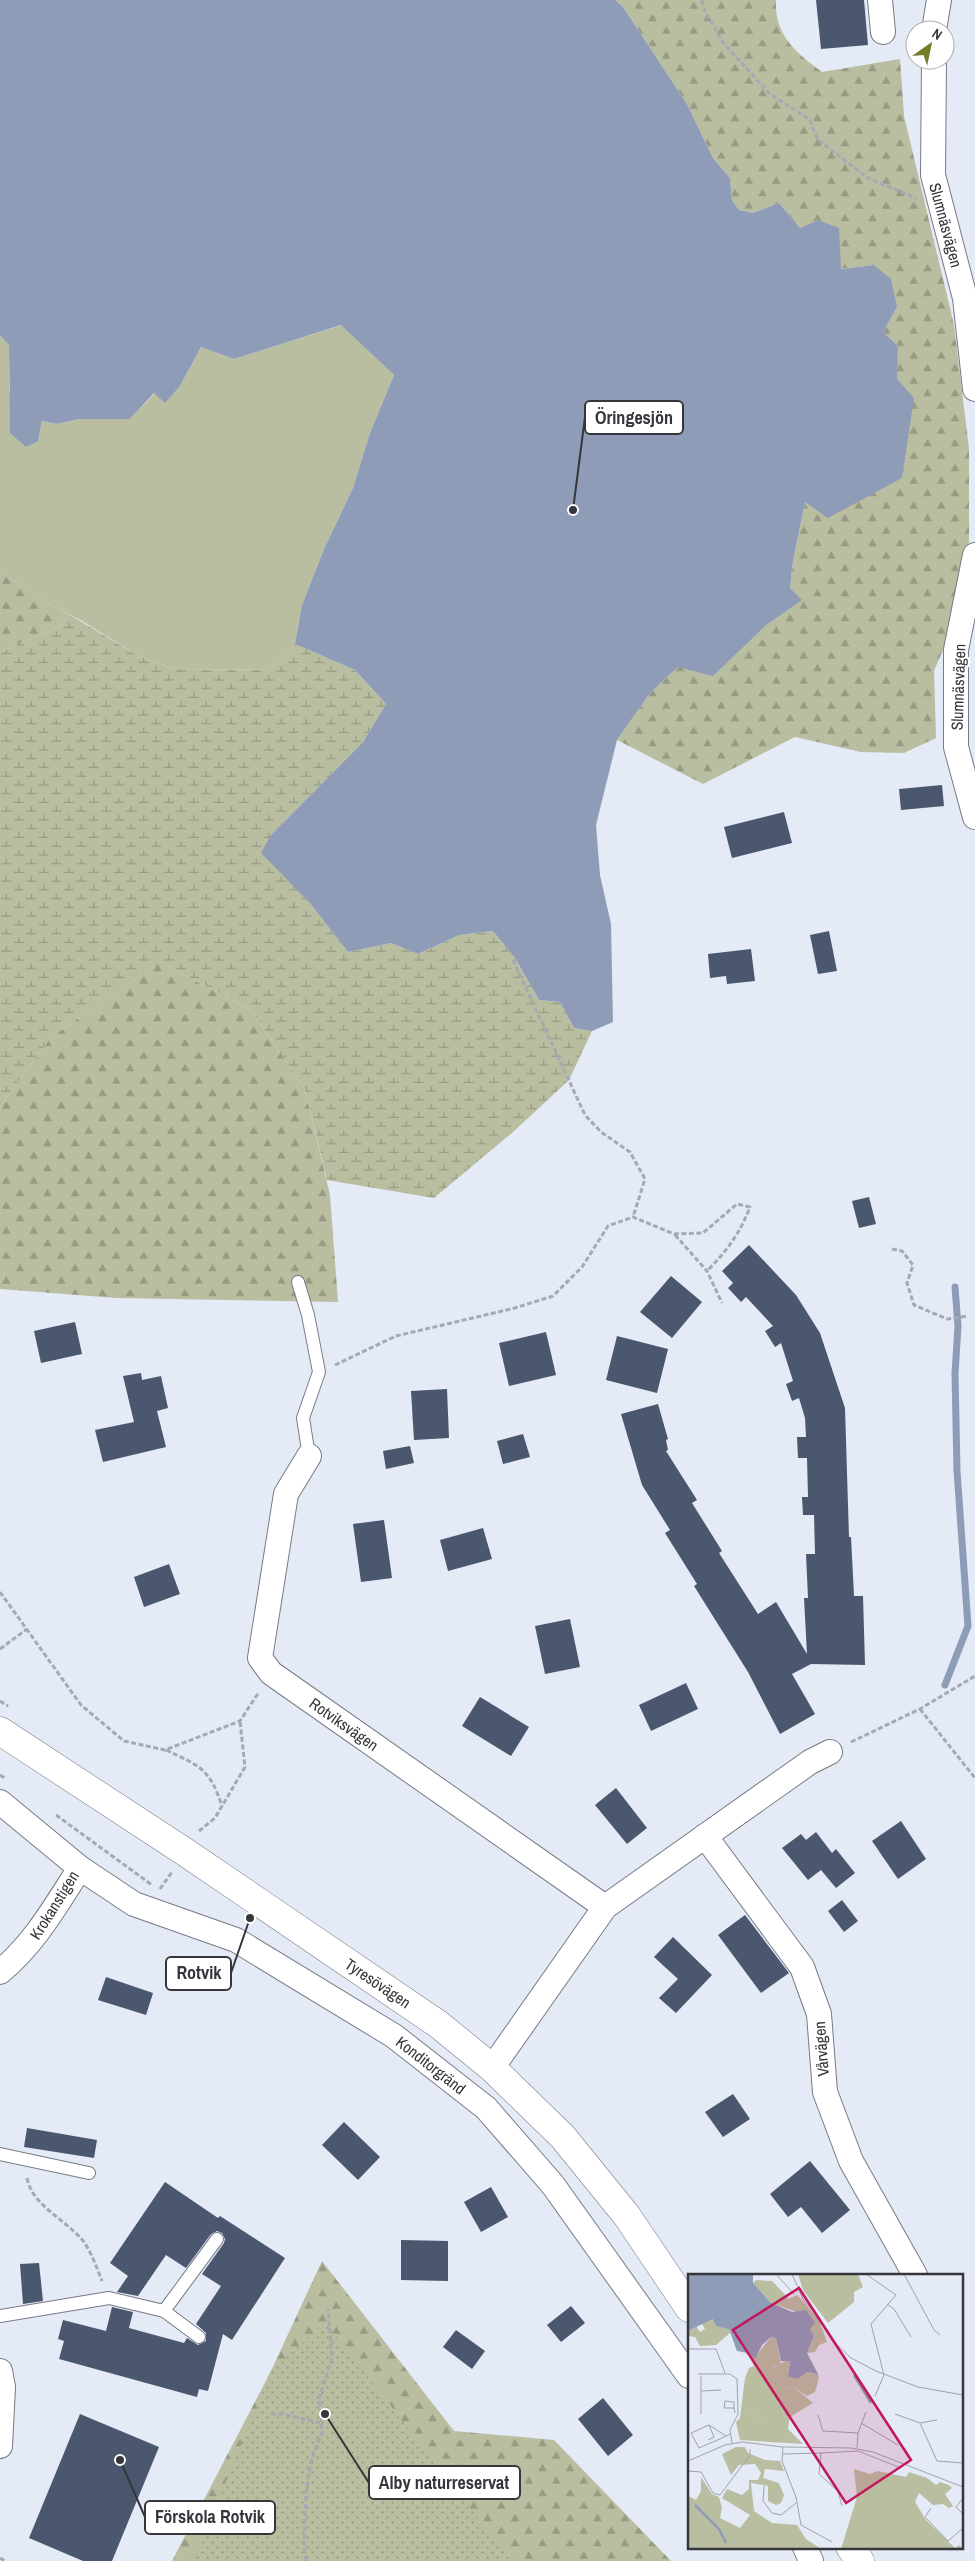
<svg xmlns="http://www.w3.org/2000/svg" width="975" height="2561" font-family="'Archivo Narrow',sans-serif">
  <defs>
    <pattern id="forest-firs" width="22" height="20" patternUnits="userSpaceOnUse" patternTransform="scale(1.25)"><rect width="22" height="20" fill="#b9bea0"/><path d="M5 1l3.5 6h-7zM16 11l3.5 6h-7z" fill="#979b84"/></pattern>
    <pattern id="wetland-marsh" width="20" height="14" patternUnits="userSpaceOnUse" patternTransform="scale(1.25)"><rect width="20" height="14" fill="#b9bea0"/><path d="M1 5h8M5 5V1M11 12h8M15 12V8" fill="none" stroke="#979b84"/></pattern>
    <pattern id="park-dots" width="8" height="8" patternUnits="userSpaceOnUse" patternTransform="scale(1.25)"><rect width="8" height="8" fill="#b9bea0"/><path d="M2 2h.1M6 6h.1" fill="none" stroke="#979b84" stroke-width="1.8" stroke-linecap="round"/></pattern>
  </defs>
  <rect width="100%" height="100%" fill="#e4eaf6"/>
  <path fill="#b9bea0" d="M342 325 394 375 370 433 353 488 324 549 302 605 295 644 269 670 175 669 139 656 82 621 46 602 0 572V335L9 344V391L38 441 42 421 57 424 79 419H130L155 393 165 402 180 386 201 347 234 359Z"/>
  <g fill="url(#forest-firs)">
    <path d="M615 0H776C774 35 796 53 822 72L900 59 904 116 954 325 969 449V542L945 645 934 671 936 738 904 753 861 752 795 737 703 784 617 740 650 693 678 667 765 626 801 600 790 588 793 561 805 502 896 379 898 346 883 332 897 307 874 265 840 269 818 220 800 228 779 203 753 213 739 210 732 200 730 178 713 158 687 104 623 7Z"/>
    <path d="M0 572 46 602 70 615 60 626 0 652Z"/>
    <path d="M160 962 251 1010 305 1089 330 1195 338 1302 116 1298 0 1289V1107L51 1037Z"/>
    <path d="M322 2261 454 2431 554 2440 671 2561H172L270 2373Z"/>
  </g>
  <path fill="url(#wetland-marsh)" d="M70 615 139 656 175 669 269 670 295 644 355 670 386 704 363 742 271 835 309 902 348 952 391 943 418 954 459 935 493 931 515 958 539 1000 560 1002 574 1028 592 1031 569 1080 513 1132 434 1198 327 1180 305 1089 251 1010 160 962 51 1037 0 1107V652L60 626Z"/>
  <path fill="url(#park-dots)" d="M325 2321 511 2561H194L270 2373Z"/>
  <path fill="#8e9cb7" d="M0 0H615L623 7 687 104 713 158 730 178 732 200 739 210 753 213 779 203 800 228 818 220 839 228 841 269 874 265 891 279 897 307 883 332 898 346 897 379 914 398 902 478 828 518 805 502 793 561 790 588 802 600 765 626 713 676 678 667 650 693 617 740 596 825 600 875 611 924 613 1022 592 1031 574 1028 560 1002 539 1000 515 958 493 931 459 935 418 954 391 943 348 952 309 902 261 853 271 835 363 742 386 704 355 670 295 644 302 605 324 549 353 488 370 433 394 375 341 325 234 359 201 347 180 386 165 403 154 393 130 419H79L57 424 42 421 38 441 26 447 10 433 9 345 0 335Z"/>
  <g fill="none" stroke-linecap="round" stroke-linejoin="round">
    <path stroke="#8e9cb7" stroke-width="7" d="M945 1685 968 1626 957 1471 955 1373 958 1326 955 1287"/>
  </g>
  <g fill="#4a576f">
    <path d="M816 0H864L868 45 821 49Z"/>
    <path d="M942 785 944 806 901 810 899 789Z"/>
    <path d="M784 812 792 843 732 858 724 827Z"/>
    <path d="M829 931 837 971 818 974 810 935Z"/>
    <path d="M751 949 755 981 727 984 726 976 710 978 708 954Z"/>
    <path d="M869 1197 876 1224 859 1228 852 1201Z"/>
    <path d="M749 1245 796 1295 820 1333 845 1408 849 1537H851L854 1596H863L865 1665 811 1664 792 1674 815 1714 780 1734 748 1672 694 1586 697 1584 665 1533 670 1530 642 1485 621 1414 658 1404 668 1439 666 1440 668 1450 666 1451 697 1500 692 1503 722 1551 719 1553 758 1614 776 1602 807 1654 804 1598H808L806 1554H815L814 1515H803L802 1497H808L807 1458H798L797 1437H806L805 1418 799 1398 792 1401 786 1384 793 1381 781 1343 775 1347 765 1331 773 1326 746 1297 741 1302 728 1288 733 1283 722 1271Z"/>
    <path d="M671 1276 702 1302 672 1338 640 1312Z"/>
    <path d="M75 1322 82 1354 41 1363 34 1331Z"/>
    <path d="M546 1332 556 1375 509 1386 499 1343Z"/>
    <path d="M617 1336 668 1349 657 1393 606 1380Z"/>
    <path d="M141 1373 142 1380 161 1376 168 1408 157 1411 166 1447 103 1462 95 1430 134 1422 123 1376Z"/>
    <path d="M447 1389 449 1438 414 1440 411 1391Z"/>
    <path d="M523 1434 530 1457 503 1464 497 1441Z"/>
    <path d="M410 1446 414 1463 386 1469 383 1451Z"/>
    <path d="M384 1520 392 1578 361 1582 353 1524Z"/>
    <path d="M483 1528 492 1559 448 1571 440 1540Z"/>
    <path d="M169 1564 180 1594 144 1607 134 1577Z"/>
    <path d="M570 1619 580 1667 545 1674 535 1626Z"/>
    <path d="M686 1683 698 1709 651 1731 639 1705Z"/>
    <path d="M480 1697 529 1727 511 1756 462 1726Z"/>
    <path d="M616 1788 647 1828 627 1844 595 1805Z"/>
    <path d="M901 1821 926 1859 898 1879 872 1841Z"/>
    <path d="M816 1832 832 1853 836 1849 855 1873 836 1888 821 1870 808 1880 782 1848 801 1834 806 1840Z"/>
    <path d="M842 1900 858 1921 844 1932 828 1911Z"/>
    <path d="M745 1915 789 1973 761 1993 718 1935Z"/>
    <path d="M673 1937 712 1975 676 2013 659 1998 678 1979 654 1957Z"/>
    <path d="M106 1977 153 1993 146 2015 98 2000Z"/>
    <path d="M733 2094 750 2119 723 2137 705 2112Z"/>
    <path d="M344 2122 380 2157 358 2180 322 2145Z"/>
    <path d="M27 2128 97 2140 94 2158 24 2147Z"/>
    <path d="M810 2161 850 2210 822 2233 801 2207 788 2217 770 2194Z"/>
    <path d="M165 2182 218 2218 220 2216 285 2258 232 2340 223 2334 208 2391 199 2389 197 2397 59 2359 64 2341 58 2339 63 2320 106 2331 112 2307 133 2312 129 2328 184 2343 187 2338 198 2345 206 2341V2333L196 2324 221 2286 202 2274 224 2243 225 2239 222 2233 217 2231 211 2234 186 2268 166 2255 138 2296 117 2292 128 2276 110 2263Z"/>
    <path d="M491 2187 508 2217 481 2232 464 2202Z"/>
    <path d="M401 2240 448 2241V2281L401 2280Z"/>
    <path d="M39 2263 43 2301 23 2304 20 2264Z"/>
    <path d="M571 2306 585 2323 561 2342 547 2325Z"/>
    <path d="M456 2330 485 2351 472 2369 443 2347Z"/>
    <path d="M603 2398 633 2435 608 2456 578 2419Z"/>
    <path d="M80 2414 159 2447 112 2561H83L29 2538Z"/>
  </g>
  <g fill="none" stroke-linecap="round" stroke-linejoin="round">
    <g stroke="#767b86" stroke-width="14">
      <g id="lane">
        <path d="M298 1282 308 1315 319 1372 303 1418 309 1456"/>
        <path d="M0 2154 89 2173"/>
        <path d="M164 2311 199 2337"/>
        <path d="M0 2316 109 2298 164 2311 217 2239"/>
      </g>
    </g>
    <g stroke="#767b86" stroke-width="26">
      <g id="street">
        <path d="M880 0 883 32"/>
        <path d="M934 30 939 0"/>
        <path d="M934 60 933 175 965 298 975 389"/>
        <path d="M975 555 956 650V747L975 817"/>
        <path d="M309 1456 286 1494 260 1658 271 1673 605 1907"/>
        <path d="M0 1802 80 1868C56 1905 35 1943 0 1972"/>
        <path d="M705 1836 802 1967 819 2014 825 2092 851 2161 915 2275"/>
        <path d="M80 1868 134 1904 236 1940 394 2036 486 2108 553 2185 689 2376"/>
        <path d="M492 2068 605 1907 810 1762 830 1752"/>
        <path d="M0 2371 3 2387 0 2446"/>
        <path d="M805 2547 811 2561"/>
      </g>
    </g>
    <g stroke="#767b86" stroke-width="29">
      <g id="secondary">
        <path d="M0 1731 185 1852 438 2024 492 2068 563 2137 627 2216 689 2308"/>
        <path d="M850 2547 860 2561"/>
      </g>
    </g>
    <g stroke="#a5a9b3" stroke-width="3" stroke-dasharray="5 2.5" stroke-linecap="butt">
      <path d="M702 0 705 12 725 45 770 94 809 119 818 140 868 178 916 198"/>
      <path d="M513 960 585 1115 601 1132 630 1152 645 1179 633 1217"/>
      <path d="M675 1235 707 1271 722 1303"/>
      <path d="M892 1249 902 1251 913 1265 907 1283 914 1305 947 1319 968 1316"/>
      <path d="M335 1365 396 1336 515 1308 553 1296 582 1267 608 1226 633 1217 674 1234 703 1233 737 1204 750 1207C740 1233 727 1251 707 1271"/>
      <path d="M0 1592 81 1705 124 1741 165 1750 240 1721 259 1692"/>
      <path d="M0 1649 27 1629"/>
      <path d="M0 1701 8 1706"/>
      <path d="M920 1709 975 1778"/>
      <path d="M851 1742 920 1709 975 1676"/>
      <path d="M166 1750C200 1766 210 1769 222 1806"/>
      <path d="M0 1775 6 1779"/>
      <path d="M56 1815 152 1885"/>
      <path d="M199 1831 215 1818 245 1767 240 1721"/>
      <path d="M160 1889 172 1872"/>
      <path d="M27 2178C32 2206 67 2220 84 2242 92 2254 97 2268 102 2281"/>
      <path d="M271 2414H283L321 2423"/>
      <path d="M0 2558 5 2561"/>
      <path d="M306 2561 304 2547 306 2493 311 2461 322 2432 319 2399 332 2358 328 2309"/>
    </g>
    <use href="#lane" stroke="#fff" stroke-width="12"/>
    <use href="#street" stroke="#fff" stroke-width="24"/>
    <use href="#secondary" stroke="#fff" stroke-width="28"/>
  </g>
  <g text-anchor="middle" stroke-width="5" stroke-linejoin="round" paint-order="stroke">
    <g font-size="16" fill="#34363b" stroke="#fff">
      <text transform="translate(946 225) rotate(75)" y="6">Slumnäsvägen</text>
      <text transform="translate(958 687) rotate(-88)" y="6">Slumnäsvägen</text>
      <text transform="translate(344 1724) rotate(35)" y="6">Rotviksvägen</text>
      <text transform="translate(54 1905) rotate(-58)" y="6">Krokanstigen</text>
      <text transform="translate(378 1983) rotate(34)" y="6">Tyresövägen</text>
      <text transform="translate(821 2049) rotate(-94)" y="6">Vårvägen</text>
      <text transform="translate(431 2065) rotate(38)" y="6">Konditorgränd</text>
    </g>
  </g>
  <g transform="translate(688 2274)">
    <rect width="275" height="275" fill="#e4eaf6"/>
    <path d="M83 63 88 64 93 90 83 95H67L61 81 51 78 68 82Z" fill="#b9bea0"/>
    <path d="M110 0H170L175 13 166 18V28L140 49 115 16ZM68 6 84 7 101 25 109 21 130 44 139 68 131 71 127 78 119 79 126 62 122 55V43L82 28 65 9ZM25 45 41 55 42 59 28 71 12 72 7 63 0 62V57L9 53 12 58 17 55 14 50ZM66 92 77 95 60 135 71 146 100 155 115 170 52 166 48 148 52 144 57 104 61 94ZM106 113 125 129 102 143 101 148 94 139V124L98 114ZM48 173H57L60 179 77 186 92 187 96 197 77 195 75 204 91 209 96 221 93 229 88 231 80 227V212L63 209 66 237 84 249 109 251 118 265 133 275H0V222L8 226 13 217V203L24 220 31 223 34 234 32 244 52 254 62 241 34 224 39 215 54 221 61 215V206H70L73 199 67 190 51 191 43 201 34 180ZM166 195 182 200 190 197 218 203 221 198 239 204 248 211 252 208 261 211 264 214 257 220 265 232 261 234 255 230 245 231 231 219 227 228 238 246 267 274 271 271 275 275H153L169 223Z" fill="#b9bea0"/>
    <path d="M99 86 102 87 100 101 110 105 119 98 130 100 131 104 127 118 119 122 106 113 98 114 94 139 101 148 100 155H94L71 146 60 135 67 105 77 95 86 94Z" fill="#b9bea0"/>
    <path d="M169 199 217 216 234 245 255 265 252 268 257 274 260 271 263 275H156L172 227ZM63 244 85 258 109 251 113 263 132 275H0V245L51 268Z" fill="#b9bea0"/>
    <path d="M0 0H65V9L82 28 104 38 118 36 127 49 122 55 126 62 119 79 130 100 119 98 110 105 100 102 102 87H93L88 64 83 63 74 71 67 85 61 79 49 77 41 55 28 52 25 45 0 57Z" fill="#8e9cb7"/>
    <path fill="none" stroke="#8e9cb7" stroke-width="2.5" d="M166 101 183 129M7 231 31 255 38 269"/>
    <path fill="none" stroke="#9ea2ab" stroke-width="1" d="M88 0 106 20M104 0 116 27 131 43 143 65 163 84 188 97 230 113 275 121M178 0 208 21 183 50 196 101 187 122M216 0 246 56 252 61M199 30 206 35 223 63M0 75H28L37 99M10 100H42L49 105 50 140 42 156 44 169M13 117 33 116M46 134V128L37 127 36 134H46L47 139M13 140V102M207 140 232 149 249 187 275 189M130 141 135 157 170 159M173 149 210 171M232 149 249 146M38 162 21 151 3 159 11 174 34 164 42 160M20 166 26 163 21 151M95 173 94 187 108 223 113 251 144 268M169 174 170 159 178 138M133 179 170 177 213 194M95 180 133 179 131 200 150 217 154 232M0 187 37 171 54 168 95 173 163 174 185 178 275 213M0 197 13 198 25 219 32 221 62 181V175M76 212 75 227 84 239 93 241 108 229M275 224 268 233 275 240M243 234 237 243 260 267 275 254"/>
    <path fill="#c2185b" fill-opacity="0.15" stroke="#c2185b" stroke-width="2.5" d="M111 14 223 186 158 229 45 56Z"/>
    <rect width="275" height="275" fill="none" stroke="#34363b" stroke-width="2.5"/>
  </g>
  <path fill="none" stroke="#34363b" stroke-width="2" d="M573 510L585 417M250 1918L231 1973M325 2414L369 2483M120 2460L145 2517"/>
  <g fill="#34363b" stroke="#fff" stroke-width="2">
    <circle cx="573" cy="510" r="5"/>
    <circle cx="250" cy="1918" r="5"/>
    <circle cx="325" cy="2414" r="5"/>
    <circle cx="120" cy="2460" r="5"/>
  </g>
  <g fill="#fff" stroke="#34363b" stroke-width="2">
    <rect x="585" y="401" width="98" height="33" rx="5"/>
    <rect x="166" y="1957" width="65" height="33" rx="5"/>
    <rect x="369" y="2466" width="151" height="33" rx="5"/>
    <rect x="145" y="2501" width="130" height="33" rx="5"/>
  </g>
  <g font-size="18" text-anchor="middle" font-weight="bold" fill="#34363b">
    <text x="634" y="424">Öringesjön</text>
    <text x="199" y="1979">Rotvik</text>
    <text x="444" y="2489">Alby naturreservat</text>
    <text x="210" y="2523">Förskola Rotvik</text>
  </g>
  <g transform="translate(930 45) rotate(33)"><circle r="24" fill="#ffffff" stroke="#aeafb1"/>
  <path d="M0-4L9 19L0 12L-9 19Z" fill="#747d28"/>
  <text y="-8" font-size="14" font-weight="bold" text-anchor="middle" fill="#34363b">N</text>
  </g>
</svg>
